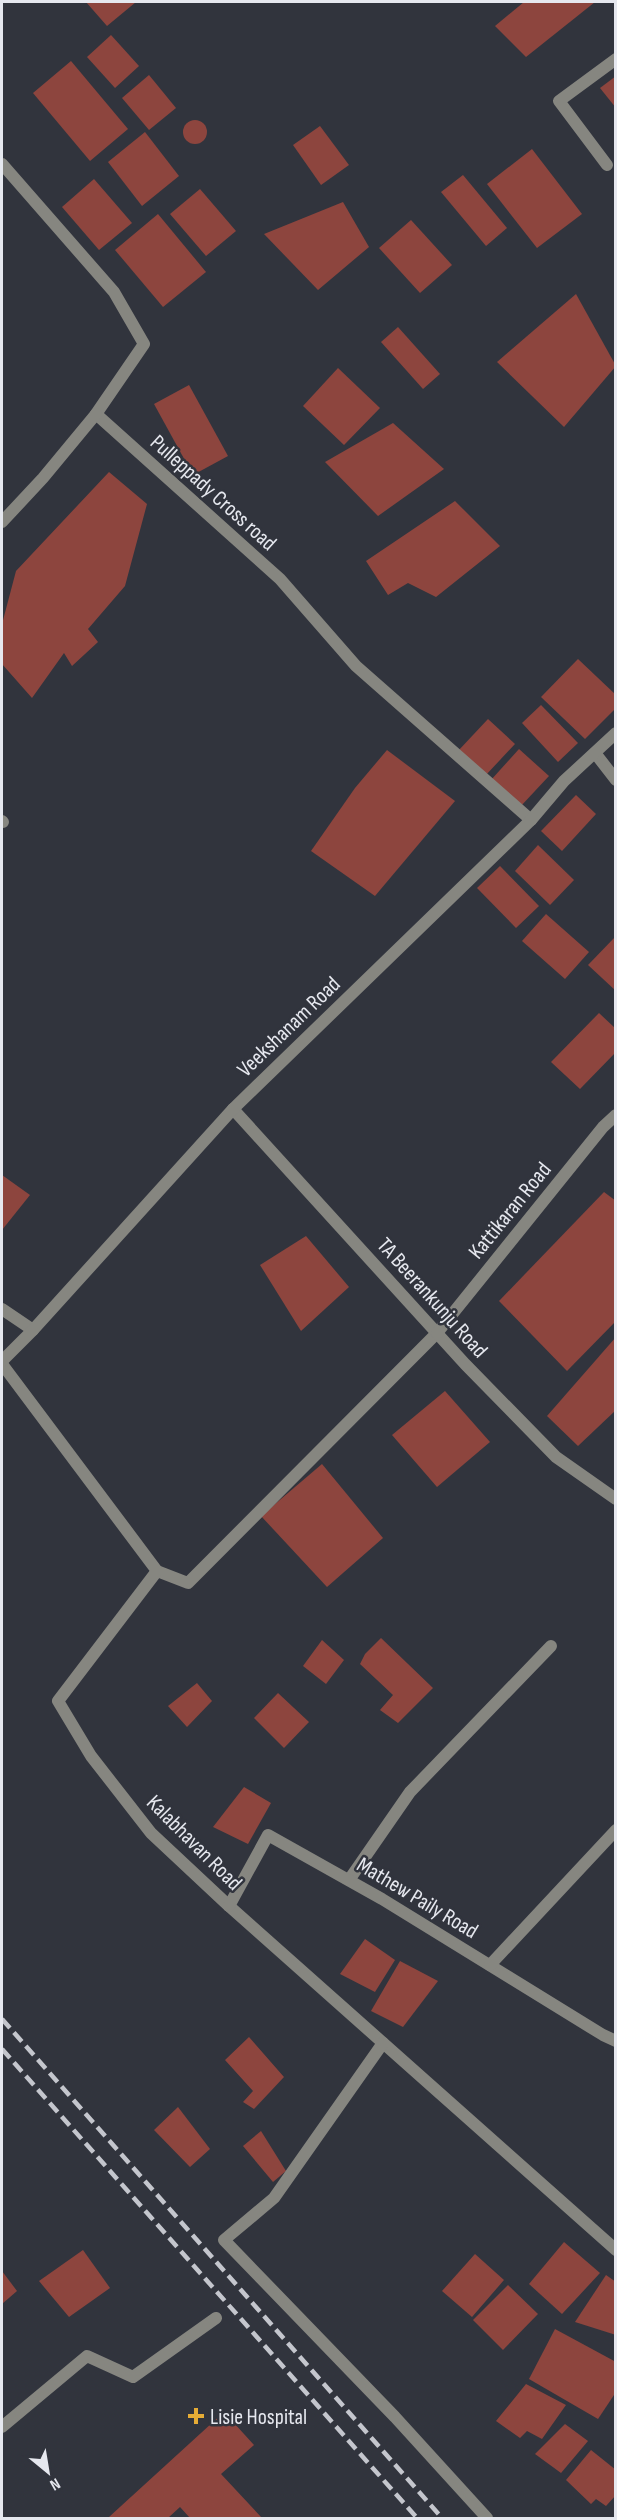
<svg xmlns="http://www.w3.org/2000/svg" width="617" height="2520" font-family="'Sofia Sans Condensed',sans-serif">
  <rect width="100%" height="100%" fill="#31343d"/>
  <g fill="#8d453e">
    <path d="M86 2H136L107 26Z"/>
    <path d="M524 2H595L526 57 495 26Z"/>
    <path d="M111 35 139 66 115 88 87 57Z"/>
    <path d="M71 61 128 129 90 161 33 93Z"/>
    <path d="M149 75 176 108 149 130 122 98Z"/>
    <path d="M616 76V108L600 88Z"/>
    <circle cx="195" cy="132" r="12"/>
    <path d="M320 126 349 165 321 185 293 145Z"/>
    <path d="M145 132 179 176 142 206 108 162Z"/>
    <path d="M532 149 582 214 537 248 487 184Z"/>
    <path d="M463 175 507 228 486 246 441 192Z"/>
    <path d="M94 179 132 223 99 250 62 207Z"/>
    <path d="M200 189 236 231 206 256 170 214Z"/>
    <path d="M343 202 369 247 318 290 264 234Z"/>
    <path d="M158 214 206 272 163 307 115 250Z"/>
    <path d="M411 220 452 265 420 293 379 248Z"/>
    <path d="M576 294 616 366 564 427 497 362Z"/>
    <path d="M398 327 440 374 423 389 381 342Z"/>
    <path d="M338 368 380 408 344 445 303 406Z"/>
    <path d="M189 385 228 456 193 475 154 404Z"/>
    <path d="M393 423 444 469 378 516 325 462Z"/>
    <path d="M109 472 147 504 125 586 88 629 98 642 72 666 64 653 32 698 2 664V624L16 571Z"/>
    <path d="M455 501 500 546 436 597 408 583 388 595 366 561Z"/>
    <path d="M578 659 616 695V708L585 739 541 697Z"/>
    <path d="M541 705 578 743 558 762 522 723Z"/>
    <path d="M488 719 515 744 485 776 458 751Z"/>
    <path d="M519 749 549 776 520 807 491 780Z"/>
    <path d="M387 750 455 801 375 896 311 851 355 788Z"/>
    <path d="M576 795 596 814 562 851 541 831Z"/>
    <path d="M538 845 574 880 550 905 515 871Z"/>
    <path d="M500 866 539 906 516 928 477 888Z"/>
    <path d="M546 914 589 952 565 979 522 941Z"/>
    <path d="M616 936V991L588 965Z"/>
    <path d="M599 1013 616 1029V1052L580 1089 551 1062Z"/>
    <path d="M2 1175 30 1195 2 1230Z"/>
    <path d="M604 1192 616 1201V1321L567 1371 499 1301Z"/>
    <path d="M306 1236 349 1287 301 1331 260 1265Z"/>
    <path d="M616 1337V1410L578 1446 547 1416Z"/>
    <path d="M445 1391 490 1442 437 1487 392 1435Z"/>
    <path d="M322 1464 383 1538 327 1587 261 1516Z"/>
    <path d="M381 1638 433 1688 398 1723 380 1710 393 1695 360 1664 365 1654Z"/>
    <path d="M322 1640 344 1660 326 1684 303 1666Z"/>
    <path d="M197 1683 212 1701 187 1727 168 1706Z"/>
    <path d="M278 1693 309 1722 284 1748 254 1718Z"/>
    <path d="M244 1787 271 1803 248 1844 213 1827Z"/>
    <path d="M365 1939 395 1960 375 1992 340 1974Z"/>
    <path d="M400 1961 438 1981 403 2027 371 2011Z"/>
    <path d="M249 2037 284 2077 254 2109 243 2102 253 2091 225 2060Z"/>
    <path d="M178 2107 210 2149 190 2167 154 2130Z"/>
    <path d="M261 2131 286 2171 273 2182 243 2146Z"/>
    <path d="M564 2242 600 2273 562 2314 529 2284Z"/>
    <path d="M83 2250 110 2288 69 2317 39 2281Z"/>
    <path d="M475 2254 504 2280 472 2317 442 2291Z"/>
    <path d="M2 2271 17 2291 2 2304Z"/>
    <path d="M606 2275 616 2282V2335L575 2322Z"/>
    <path d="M508 2285 538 2314 503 2350 473 2320Z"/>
    <path d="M555 2329 616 2362V2392L598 2419 529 2379Z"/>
    <path d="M526 2384 566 2405 542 2439 527 2431 520 2438 496 2421Z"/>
    <path d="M224 2412 254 2445 221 2474 262 2518H190L180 2507 168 2518H110L109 2517Z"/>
    <path d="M565 2424 588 2441 561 2473 535 2454Z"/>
    <path d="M591 2450 616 2470V2495L606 2506 596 2499 591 2504 566 2480Z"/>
  </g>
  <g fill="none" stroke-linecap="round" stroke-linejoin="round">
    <g stroke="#868680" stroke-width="12">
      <path d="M157 1571 188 1583 437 1333"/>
      <path d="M349 1880 410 1792 551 1646"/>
    </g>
    <g stroke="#868680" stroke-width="12">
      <path d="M2 164 114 292 144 344 96 414 280 579 356 666 531 820"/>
      <path d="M607 165 559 101 616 59"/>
      <path d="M2 522 43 478 96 414"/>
      <path d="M595 753 616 780"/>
      <path d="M2 821 3 822"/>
      <path d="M233 1109 465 1364 556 1457 616 1499"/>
      <path d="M437 1333 603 1127 616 1115"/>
      <path d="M2 1364 157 1571 58 1701 91 1756 151 1833 229 1906 616 2250"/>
      <path d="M229 1906 268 1835 382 1899 603 2035 616 2041"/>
      <path d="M490 1965 616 1830"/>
      <path d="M383 2043 274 2198 224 2240 395 2417 487 2518"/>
      <path d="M2 2427 87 2356 133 2377 216 2318"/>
    </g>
    <g stroke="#868680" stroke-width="12">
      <path d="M2 1309 33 1330"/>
      <path d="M2 1361 33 1330 233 1109 531 820 564 781 616 733"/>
    </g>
    <g stroke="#c4c6cd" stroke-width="4.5" stroke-dasharray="12 6" stroke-linecap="butt">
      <path d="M2 2019 442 2518"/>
      <path d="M2 2049 417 2518"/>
    </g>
  </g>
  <path fill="#e6ac36" stroke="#31343d" stroke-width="2" d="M193 2407h6v6h6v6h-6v6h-6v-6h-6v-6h6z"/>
  <g text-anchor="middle" stroke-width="5" stroke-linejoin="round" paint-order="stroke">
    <g font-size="22" fill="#e6e8ef" stroke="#31343d">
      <text transform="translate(214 492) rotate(42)" y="8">Pulleppady Cross road</text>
      <text transform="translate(288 1026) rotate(-44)" y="8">Veekshanam Road</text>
      <text transform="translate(509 1210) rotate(-51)" y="8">Kattikaran Road</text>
      <text transform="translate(433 1297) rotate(48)" y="8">TA Beerankunju Road</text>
      <text transform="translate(195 1842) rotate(45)" y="8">Kalabhavan Road</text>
      <text transform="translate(418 1897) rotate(31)" y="8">Mathew Paily Road</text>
    </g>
    <g font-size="22" fill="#e6e8ef" stroke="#31343d" text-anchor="start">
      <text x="210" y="2424">Lisie Hospital</text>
    </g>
  </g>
  <rect width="617" height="2520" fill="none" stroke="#e6e8ef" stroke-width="6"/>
  <g transform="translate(48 2472) rotate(150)" stroke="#31343d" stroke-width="4.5" paint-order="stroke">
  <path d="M0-4.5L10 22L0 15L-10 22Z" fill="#e6e8ef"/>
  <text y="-9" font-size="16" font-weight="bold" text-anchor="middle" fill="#e6e8ef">N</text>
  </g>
</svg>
